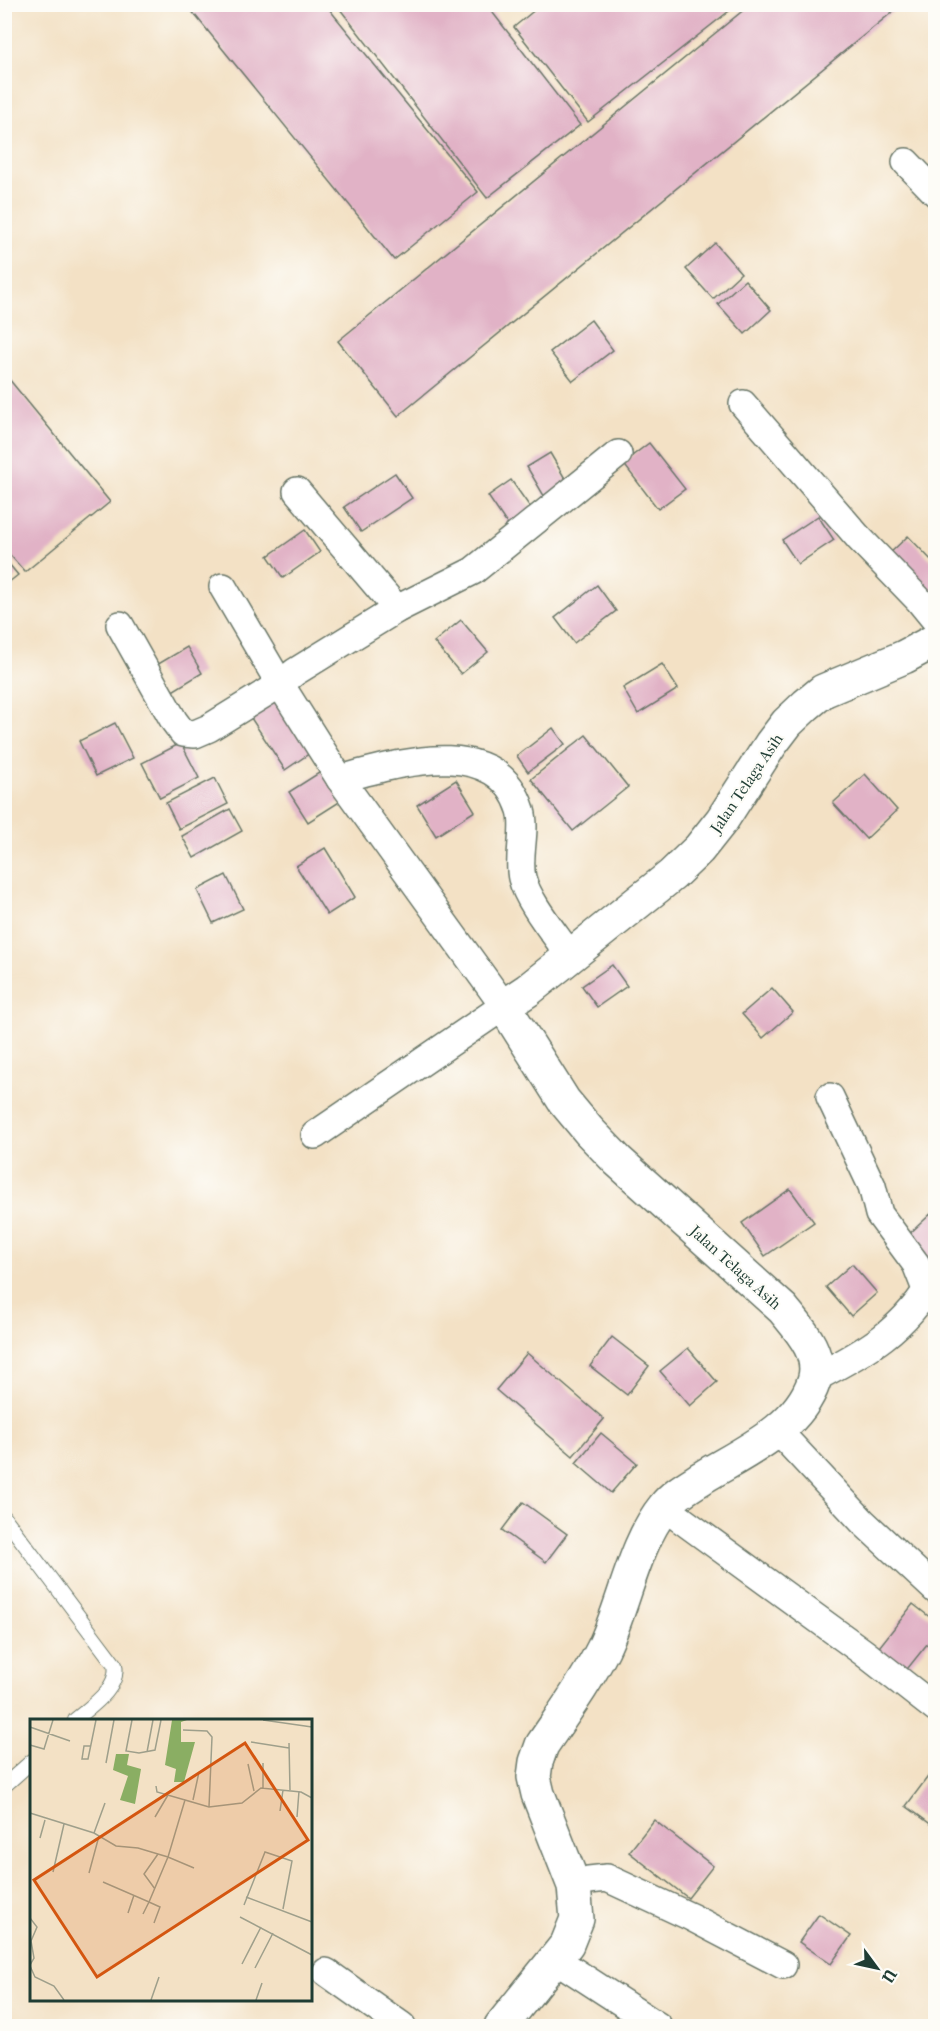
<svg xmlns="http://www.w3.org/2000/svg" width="940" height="2031" font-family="'IM FELL French Canon',serif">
  <rect width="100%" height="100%" fill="#fdfcf7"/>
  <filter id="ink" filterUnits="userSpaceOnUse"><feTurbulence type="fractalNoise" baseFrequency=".0167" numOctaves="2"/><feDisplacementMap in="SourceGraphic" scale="12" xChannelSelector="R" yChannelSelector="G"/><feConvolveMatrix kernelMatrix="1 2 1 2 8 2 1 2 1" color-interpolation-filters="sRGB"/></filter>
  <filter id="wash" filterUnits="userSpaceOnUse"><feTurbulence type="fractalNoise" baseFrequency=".008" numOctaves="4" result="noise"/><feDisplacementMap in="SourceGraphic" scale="24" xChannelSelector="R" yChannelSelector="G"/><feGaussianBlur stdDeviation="1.35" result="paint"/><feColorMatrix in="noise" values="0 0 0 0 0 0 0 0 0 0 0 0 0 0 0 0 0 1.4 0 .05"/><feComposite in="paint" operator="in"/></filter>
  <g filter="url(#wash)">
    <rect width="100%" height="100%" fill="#f3e1c5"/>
    <g id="blocks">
      <g fill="#e1b2c6">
        <path d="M186 4H325L478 192 394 260Z"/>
        <path d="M336 4H486L580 125 487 198Z"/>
        <path d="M542 4H738L588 122 514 27Z"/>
        <path d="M751 4H902L398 416 338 341Z"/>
        <path d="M715 243 741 273 713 299 686 269Z"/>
        <path d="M745 280 771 310 745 334 718 304Z"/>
        <path d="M591 320 613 350 573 381 550 352Z"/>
        <path d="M4 373 110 502 25 572 4 548Z"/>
        <path d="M649 443 685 489 658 509 623 463Z"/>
        <path d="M550 453 570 487 547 501 527 467Z"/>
        <path d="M395 473 412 498 361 532 344 507Z"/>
        <path d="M511 480 535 514 511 530 488 496Z"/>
        <path d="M818 516 834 540 798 564 782 540Z"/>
        <path d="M305 530 320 552 283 578 268 556Z"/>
        <path d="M908 536 936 565V594L929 600 887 556Z"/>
        <path d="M4 558 18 575 4 586Z"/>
        <path d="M597 585 616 611 574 643 555 618Z"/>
        <path d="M461 620 488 652 461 674 434 642Z"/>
        <path d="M187 647 202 673 171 692 155 666Z"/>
        <path d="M662 664 678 689 638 714 623 688Z"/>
        <path d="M277 696 313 751 285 770 249 715Z"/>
        <path d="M115 723 133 758 96 776 79 741Z"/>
        <path d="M553 728 565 744 528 772 517 756Z"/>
        <path d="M586 735 628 787 573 831 531 779Z"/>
        <path d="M181 743 199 778 160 798 142 763Z"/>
        <path d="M322 771 341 801 308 822 289 792Z"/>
        <path d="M865 774 897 810 866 839 833 803Z"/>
        <path d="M215 778 228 804 179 829 166 803Z"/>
        <path d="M456 780 475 811 436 836 417 805Z"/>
        <path d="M230 809 242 831 194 858 182 836Z"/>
        <path d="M325 848 355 897 327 915 296 866Z"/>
        <path d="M226 875 243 909 213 923 197 890Z"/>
        <path d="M612 965 627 986 597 1007 582 986Z"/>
        <path d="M772 988 793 1012 763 1038 742 1014Z"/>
        <path d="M790 1189 814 1222 765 1256 742 1223Z"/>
        <path d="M936 1209V1259L931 1264 906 1237Z"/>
        <path d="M852 1264 877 1293 851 1316 826 1287Z"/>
        <path d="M612 1337 649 1366 627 1395 590 1366Z"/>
        <path d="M688 1348 717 1382 690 1406 660 1371Z"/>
        <path d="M527 1353 604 1419 573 1456 496 1390Z"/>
        <path d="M601 1433 637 1463 611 1493 576 1463Z"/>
        <path d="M523 1502 567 1534 546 1562 502 1530Z"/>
        <path d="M913 1604 936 1622V1633L904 1673 876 1651Z"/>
        <path d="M936 1766V1828L906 1806Z"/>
        <path d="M654 1820 713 1866 688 1898 629 1852Z"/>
        <path d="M819 1914 851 1936 831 1964 799 1942Z"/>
      </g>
    </g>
  </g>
  <g filter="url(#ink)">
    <use href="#blocks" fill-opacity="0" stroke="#697667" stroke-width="1.5"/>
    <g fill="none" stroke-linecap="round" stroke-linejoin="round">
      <g stroke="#697667" stroke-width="16">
        <g id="service">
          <path d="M4 1517 115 1665C120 1688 90 1707 75 1720"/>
          <path d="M4 1786 32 1761"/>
        </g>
      </g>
      <g stroke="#697667" stroke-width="30">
        <g id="minor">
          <path d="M906 162 936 193"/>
          <path d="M743 404 858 537 918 599 936 621"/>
          <path d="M297 491 397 609"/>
          <path d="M120 625 174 721 183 733 195 734 209 728 280 684 223 587"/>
          <path d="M340 779C397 764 496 732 521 810 527 831 517 857 522 878 528 902 556 935 570 956"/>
          <path d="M830 1097 872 1186 879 1214 916 1264 927 1292"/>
          <path d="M315 1135 504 1006 340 779 280 684 295 672 397 609 473 571 618 454"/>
          <path d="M815 1378C867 1351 905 1330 935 1277"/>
          <path d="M778 1431 863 1522 936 1590"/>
          <path d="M664 1507 863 1652 936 1709"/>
          <path d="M574 1886 589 1880 607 1878 691 1917 783 1965"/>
          <path d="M555 1959 658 2026"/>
          <path d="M326 1972 402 2026"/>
        </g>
      </g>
      <g stroke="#697667" stroke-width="36">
        <path id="tertiary" d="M501 2026 567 1944 577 1919 574 1886 538 1794 534 1777 536 1762 542 1745C563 1714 586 1683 603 1649 624 1606 634 1544 664 1507 674 1494 689 1486 703 1477 744 1452 798 1429 814 1381 823 1353 799 1329 783 1309L618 1161 589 1131 564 1101 504 1006 528 990 672 875 699 849 722 820 771 744 787 723 806 705 823 691 904 657 936 640"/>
      </g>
      <use href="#service" stroke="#fff" stroke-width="14"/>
      <use href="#minor" stroke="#fff" stroke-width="27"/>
      <use href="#tertiary" stroke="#fff" stroke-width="33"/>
    </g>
  </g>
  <g text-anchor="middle" stroke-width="4.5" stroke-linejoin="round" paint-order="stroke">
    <g font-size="16" fill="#1f3d34" stroke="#fdfcf7">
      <text transform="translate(746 783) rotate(-56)" y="6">Jalan Telaga Asih</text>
      <text transform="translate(736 1267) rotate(42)" y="6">Jalan Telaga Asih</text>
    </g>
  </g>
  <g transform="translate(30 1719)">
    <rect width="282" height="282" fill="#f3e1c5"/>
    <path d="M142 1H157L151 3V23H165L154 63H144L146 50 135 46ZM86 35H99L97 46 111 50 105 85 90 81 98 57 83 51Z" fill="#8aae63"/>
    <path fill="none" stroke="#9e9f8b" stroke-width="1.5" d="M102 1 96 32 109 34 125 31 131 1M233 1 282 8M0 8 40 22M153 11 177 12 182 18 179 88M221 23 259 29M259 24 260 71M0 26 14 30 23 1M61 27H54L52 40H58L66 1M117 33 123 1M76 44 84 1M233 44V69M218 45 224 72M126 67 127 73 155 81M163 81 169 53M250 92 253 71M0 94 64 114 86 127 108 129 138 138 155 81 179 88 212 84 231 69 271 73 282 79M125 98 138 76M267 98 269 72M64 114 75 84M10 119 15 101M23 153 34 105M59 154 69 117M73 163 119 183 138 138 164 149M125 170 114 155 128 135M216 178 282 203M214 186 235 133 262 142 253 190M98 194 104 176M113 195 119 183 130 188 124 204M210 198 282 236M0 199 7 208 1 222 4 239 0 246M212 245 231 208M0 247 5 258 24 267 34 281M225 249 243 214M121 281 129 258M226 281 232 264"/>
    <path fill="#d45610" fill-opacity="0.15" stroke="#d45610" stroke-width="3" d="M215 24 278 121 67 258 4 161Z"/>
    <rect width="282" height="282" fill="none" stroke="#1f3d34" stroke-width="3"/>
  </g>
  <rect width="940" height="2031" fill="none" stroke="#fdfcf7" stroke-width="24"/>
  <g transform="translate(877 1968) rotate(123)" stroke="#fdfcf7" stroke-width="4.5" paint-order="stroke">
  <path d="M0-4.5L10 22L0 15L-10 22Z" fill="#1f3d34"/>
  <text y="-9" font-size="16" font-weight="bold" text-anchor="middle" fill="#1f3d34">U</text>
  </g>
</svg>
